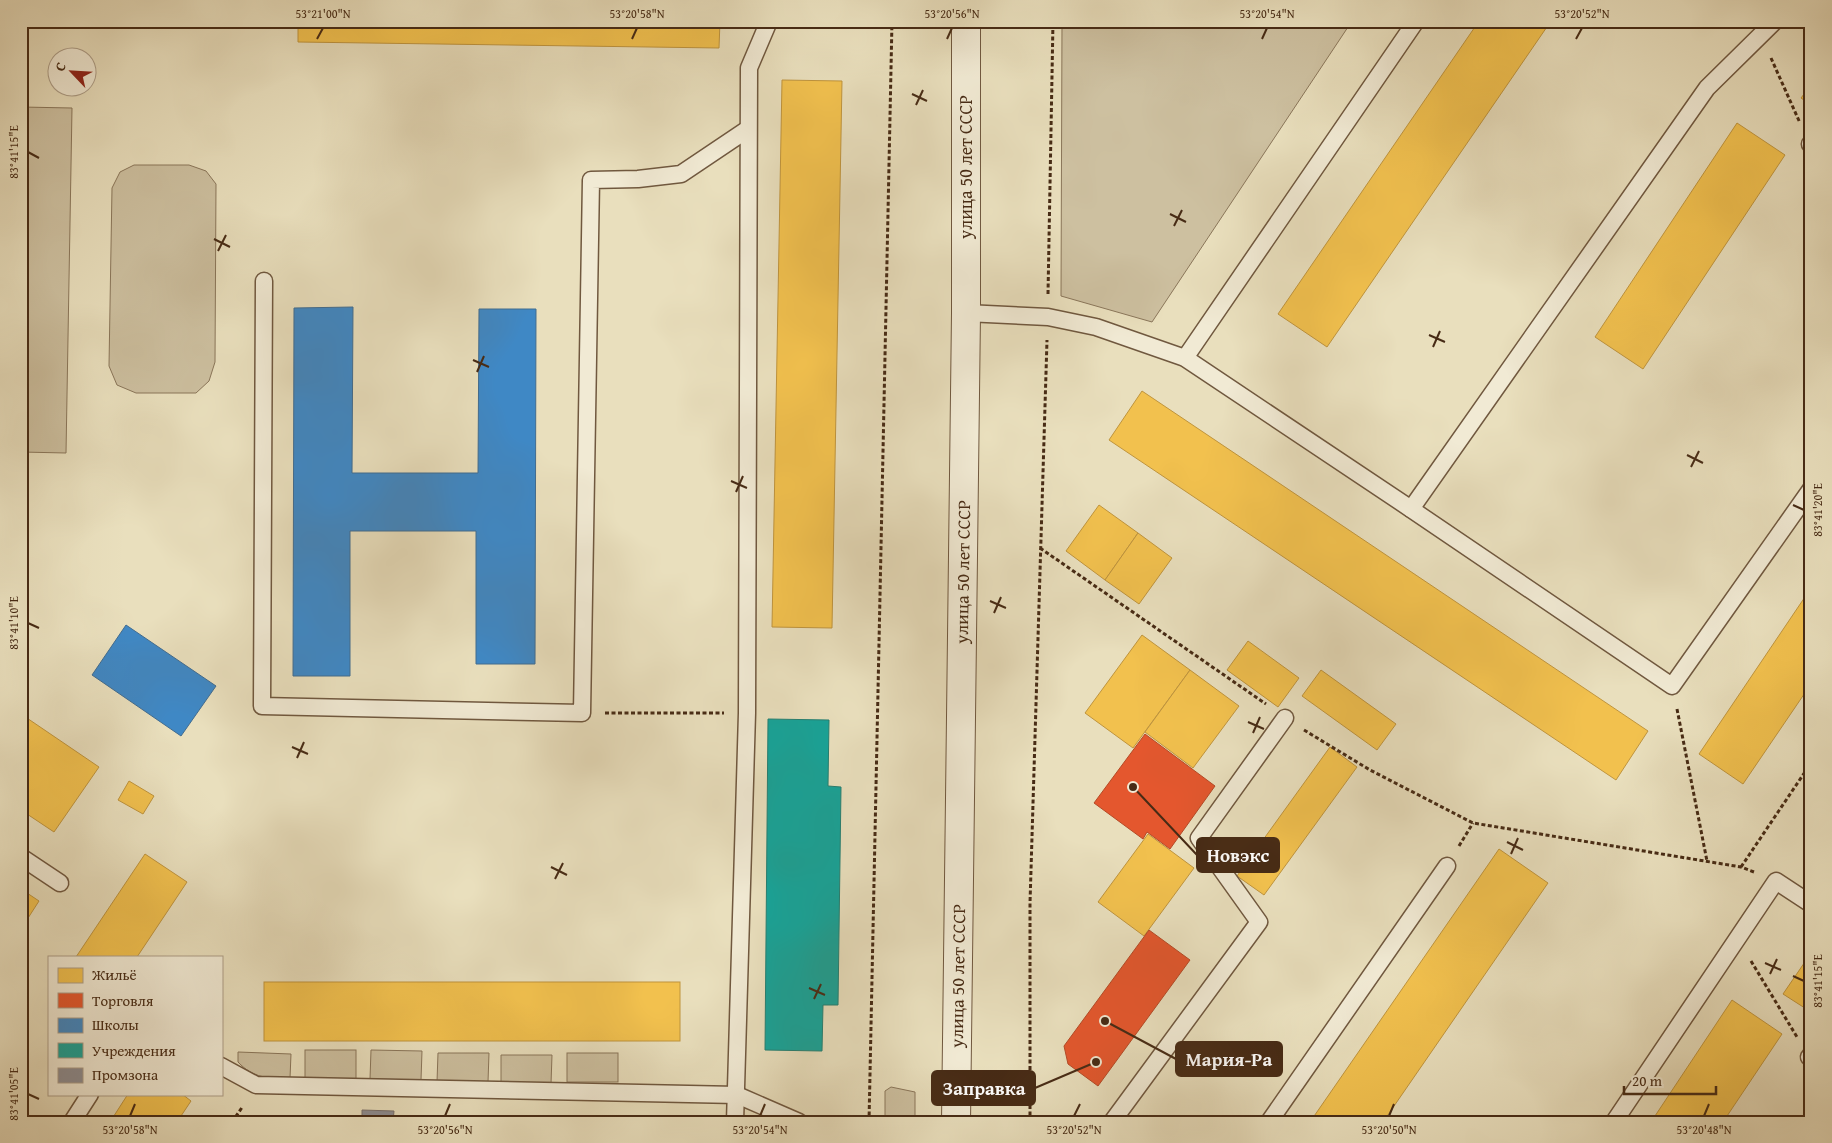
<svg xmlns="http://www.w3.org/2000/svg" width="1832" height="1143" font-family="'Gentium Book Plus',serif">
  <rect width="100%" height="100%" fill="#e9dfbd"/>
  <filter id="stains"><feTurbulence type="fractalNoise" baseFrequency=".004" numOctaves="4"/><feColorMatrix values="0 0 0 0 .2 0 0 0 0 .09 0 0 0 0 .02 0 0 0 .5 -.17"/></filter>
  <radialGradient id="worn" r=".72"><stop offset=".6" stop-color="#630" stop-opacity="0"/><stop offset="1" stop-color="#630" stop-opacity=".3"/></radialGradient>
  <g fill="#cdc0a0" stroke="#8a765a">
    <path d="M1062 21H1352L1152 322 1061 296Z"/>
    <path d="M21 107 72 108 66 453 21 452Z"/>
    <path d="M134 165H189L206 171 216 184 215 362 209 381 196 393H136L117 385 109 366 112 188 120 172Z"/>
    <rect x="305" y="1050" width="51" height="29"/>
    <path d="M371 1050 422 1051 421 1080 370 1079Z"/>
    <path d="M238 1052 291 1054 290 1078C268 1078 254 1079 238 1062Z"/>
    <path d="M438 1053H489L488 1082H437Z"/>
    <rect x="567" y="1053" width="51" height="29"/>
    <path d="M501 1055H552L551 1084 501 1083Z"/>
    <path d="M891 1087 915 1092V1122H885V1091Z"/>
  </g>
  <g fill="#f2c14e" stroke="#bf943d">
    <path d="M298 21H720L719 48 298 42Z"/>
    <path d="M1479 21H1551L1327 347 1278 314Z"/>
    <path d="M782 80 842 81 832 628 772 627Z"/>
    <path d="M1811 85V105L1801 98Z"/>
    <path d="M1737 123 1785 155 1643 369 1595 337Z"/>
    <path d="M1142 391 1648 731 1616 780 1109 440Z"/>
    <path d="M1099 505 1138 533 1105 580 1066 551Z"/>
    <path d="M1138 533 1172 558 1139 604 1105 580Z"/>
    <path d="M1811 588V684L1743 784 1699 754Z"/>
    <path d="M1142 635 1190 670 1133 748 1085 713Z"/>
    <path d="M1248 641 1299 678 1278 707 1227 670Z"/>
    <path d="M1190 670 1239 706 1193 768 1145 732Z"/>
    <path d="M1321 670 1396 724 1377 750 1302 696Z"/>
    <path d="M21 714 99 767 54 832 21 810Z"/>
    <path d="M1330 747 1357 767 1264 895 1237 876Z"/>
    <path d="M129 781 154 796 143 814 118 800Z"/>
    <path d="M1148 834 1194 868 1144 936 1098 902Z"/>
    <path d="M1499 849 1548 883 1383 1122H1310Z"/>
    <path d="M145 854 187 882 137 957H76Z"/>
    <path d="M24 891 39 901 21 929V896Z"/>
    <path d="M1811 953V1012L1783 994Z"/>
    <rect x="264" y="982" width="416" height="59"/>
    <path d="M1732 1000 1782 1034 1723 1122H1651Z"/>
    <path d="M128 1094H182L191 1101 177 1122H110Z"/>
  </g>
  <g fill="#e4572e" stroke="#b54a26">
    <path d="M1145 734 1215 786 1170 849 1147 832 1143 839 1094 803Z"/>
    <path d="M1149 930 1190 960 1098 1086 1068 1064 1064 1046Z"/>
  </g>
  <g fill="#3f88c5" stroke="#416c90">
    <path d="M353 307 352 473H478L479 309H536L535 664H476V531H350V676H293L294 308Z"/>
    <path d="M126 625 216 686 181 736 92 675Z"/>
  </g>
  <path fill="#17a398" stroke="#257f71" d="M768 719 829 720 828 786 841 787 838 1005H823L822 1051 765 1050Z"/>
  <path fill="#8d8d92" stroke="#78706c" d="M362 1110 394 1111 393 1122H362Z"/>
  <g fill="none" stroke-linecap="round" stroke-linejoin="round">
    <g stroke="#70583f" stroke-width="19">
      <g id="service">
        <path d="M1810 144 1811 145"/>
        <path d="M264 281 262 706 582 713 591 180 638 179 681 174 748 129"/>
        <path d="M966 313 1048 317 1096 327 1185 358 1411 509 1672 686 1811 489"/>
        <path d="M1185 358 1416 21"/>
        <path d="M1411 509 1707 88 1775 21"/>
        <path d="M21 857 60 883"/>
        <path d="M1809 1057 1811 1058"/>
        <path d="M221 1066 256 1085 737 1095 799 1122"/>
        <path d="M72 1122 90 1094"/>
        <path d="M735 1122 747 713 749 68 769 21"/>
        <path d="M1112 1122 1259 922 1199 838 1285 718"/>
        <path d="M1269 1122 1447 866"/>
        <path d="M1614 1122 1776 881 1811 904"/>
      </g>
    </g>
    <g stroke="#70583f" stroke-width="30">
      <path id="tertiary" d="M956 1122 966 313V21"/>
    </g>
    <g stroke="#472b15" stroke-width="3" stroke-dasharray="4 2.5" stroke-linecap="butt">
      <path d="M1771 58 1800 123"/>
      <path d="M1048 294 1053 21"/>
      <path d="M1040 548 1266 704"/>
      <path d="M1677 709 1707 861"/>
      <path d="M605 713H724"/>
      <path d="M1304 730 1370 770 1473 823 1741 867 1754 872"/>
      <path d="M1459 846 1473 823"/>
      <path d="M1741 867 1811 763"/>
      <path d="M1751 961 1797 1037"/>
      <path d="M232 1122 243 1106"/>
      <path d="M869 1122 892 21"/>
      <path d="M1030 1122V903L1047 340"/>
    </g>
    <use href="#service" stroke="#f1ead4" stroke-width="16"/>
    <use href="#tertiary" stroke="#f1ead4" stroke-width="28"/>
  </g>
  <path fill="none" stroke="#472b15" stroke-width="2" d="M317 39 323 28M632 39 637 28M947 39 952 28M1262 39 1267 28M1576 39 1582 28M912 94 927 101M916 105 923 90M28 152 39 158M1170 214 1186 222M1174 226 1182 210M214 239 230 247M218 251 226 235M1429 335 1445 342M1433 347 1440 331M473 360 489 367M477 372 484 356M1687 455 1703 463M1691 467 1699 451M731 481 747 488M736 492 743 476M1793 505 1804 510M990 601 1006 608M994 613 1001 597M28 623 39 628M1248 722 1264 729M1253 733 1260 717M292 747 308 754M297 758 304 742M1507 842 1523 850M1511 854 1518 838M551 867 567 875M555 879 563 863M1765 963 1781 970M1770 974 1777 959M1793 976 1804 981M809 988 825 995M814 999 821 984M28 1094 39 1099M130 1116 135 1104M445 1116 450 1104M760 1116 765 1104M1074 1116 1080 1104M1389 1116 1394 1104M1704 1116 1709 1104"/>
  <g text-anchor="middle" stroke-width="5" stroke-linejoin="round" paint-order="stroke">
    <g font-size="18" fill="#472b15" stroke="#f1ead4">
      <text transform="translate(966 167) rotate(-90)" y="6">улица 50 лет СССР</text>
      <text transform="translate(963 572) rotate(-89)" y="6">улица 50 лет СССР</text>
      <text transform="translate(958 976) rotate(-89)" y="6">улица 50 лет СССР</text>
    </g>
  </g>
  <path fill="none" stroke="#472b15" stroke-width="2" d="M1133 787L1197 855M1105 1021L1176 1059M1096 1062L1035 1088"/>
  <g fill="#472b15" stroke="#f1ead4" stroke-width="2">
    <circle cx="1133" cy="787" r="5"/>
    <circle cx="1105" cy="1021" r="5"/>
    <circle cx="1096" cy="1062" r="5"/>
  </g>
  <g fill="#472b15" stroke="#472b15" stroke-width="2">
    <rect x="1197" y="838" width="82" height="34" rx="5"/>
    <rect x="1176" y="1042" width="106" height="34" rx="5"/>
    <rect x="932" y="1071" width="103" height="34" rx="5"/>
  </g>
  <g font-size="19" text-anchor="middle" font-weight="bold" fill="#fff">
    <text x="1238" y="862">Новэкс</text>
    <text x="1229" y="1066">Мария-Ра</text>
    <text x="984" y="1095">Заправка</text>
  </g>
  <rect width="1832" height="1143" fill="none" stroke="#e9dfbd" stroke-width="55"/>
  <rect x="48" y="956" width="175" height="140" fill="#f1ead4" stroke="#ad9e88"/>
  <rect x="58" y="968" width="25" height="15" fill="#f2c14e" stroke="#ad9e88"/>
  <text x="92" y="980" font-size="15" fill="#472b15">Жильё</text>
  <rect x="58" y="993" width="25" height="15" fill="#e4572e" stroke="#ad9e88"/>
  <text x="92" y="1006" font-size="15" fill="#472b15">Торговля</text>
  <rect x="58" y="1018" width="25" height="15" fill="#3f88c5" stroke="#ad9e88"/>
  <text x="92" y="1030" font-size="15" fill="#472b15">Школы</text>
  <rect x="58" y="1043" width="25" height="15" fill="#17a398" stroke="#ad9e88"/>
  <text x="92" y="1056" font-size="15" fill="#472b15">Учреждения</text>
  <rect x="58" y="1068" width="25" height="15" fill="#8d8d92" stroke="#ad9e88"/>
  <text x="92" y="1080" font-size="15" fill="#472b15">Промзона</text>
  <g transform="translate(72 72) rotate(295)"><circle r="24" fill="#f1ead4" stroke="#ad9e88"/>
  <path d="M0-4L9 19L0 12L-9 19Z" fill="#8f2418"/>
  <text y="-8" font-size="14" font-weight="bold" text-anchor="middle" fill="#472b15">С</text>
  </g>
  <path d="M1624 1086v8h92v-8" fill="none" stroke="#472b15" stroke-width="2.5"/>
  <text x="1632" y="1086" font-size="15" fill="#472b15" stroke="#f1ead4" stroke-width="4" paint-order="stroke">20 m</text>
  <rect x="28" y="28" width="1776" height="1088" fill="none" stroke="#472b15" stroke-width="2"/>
  <g font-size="12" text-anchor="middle" fill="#472b15">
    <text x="323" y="18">53°21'00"N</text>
    <text x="637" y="18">53°20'58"N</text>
    <text x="952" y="18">53°20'56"N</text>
    <text x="1267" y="18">53°20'54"N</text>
    <text x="1582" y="18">53°20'52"N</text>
    <text transform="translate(14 152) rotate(-90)" y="4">83°41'15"E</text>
    <text transform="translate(1818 510) rotate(-90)" y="4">83°41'20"E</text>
    <text transform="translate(14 623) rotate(-90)" y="4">83°41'10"E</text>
    <text transform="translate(1818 981) rotate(-90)" y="4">83°41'15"E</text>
    <text transform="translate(14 1094) rotate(-90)" y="4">83°41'05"E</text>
    <text x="130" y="1134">53°20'58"N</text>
    <text x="445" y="1134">53°20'56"N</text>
    <text x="760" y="1134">53°20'54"N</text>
    <text x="1074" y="1134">53°20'52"N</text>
    <text x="1389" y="1134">53°20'50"N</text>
    <text x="1704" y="1134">53°20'48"N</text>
  </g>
  <rect width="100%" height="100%" filter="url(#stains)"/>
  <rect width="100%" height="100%" fill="url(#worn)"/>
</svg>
